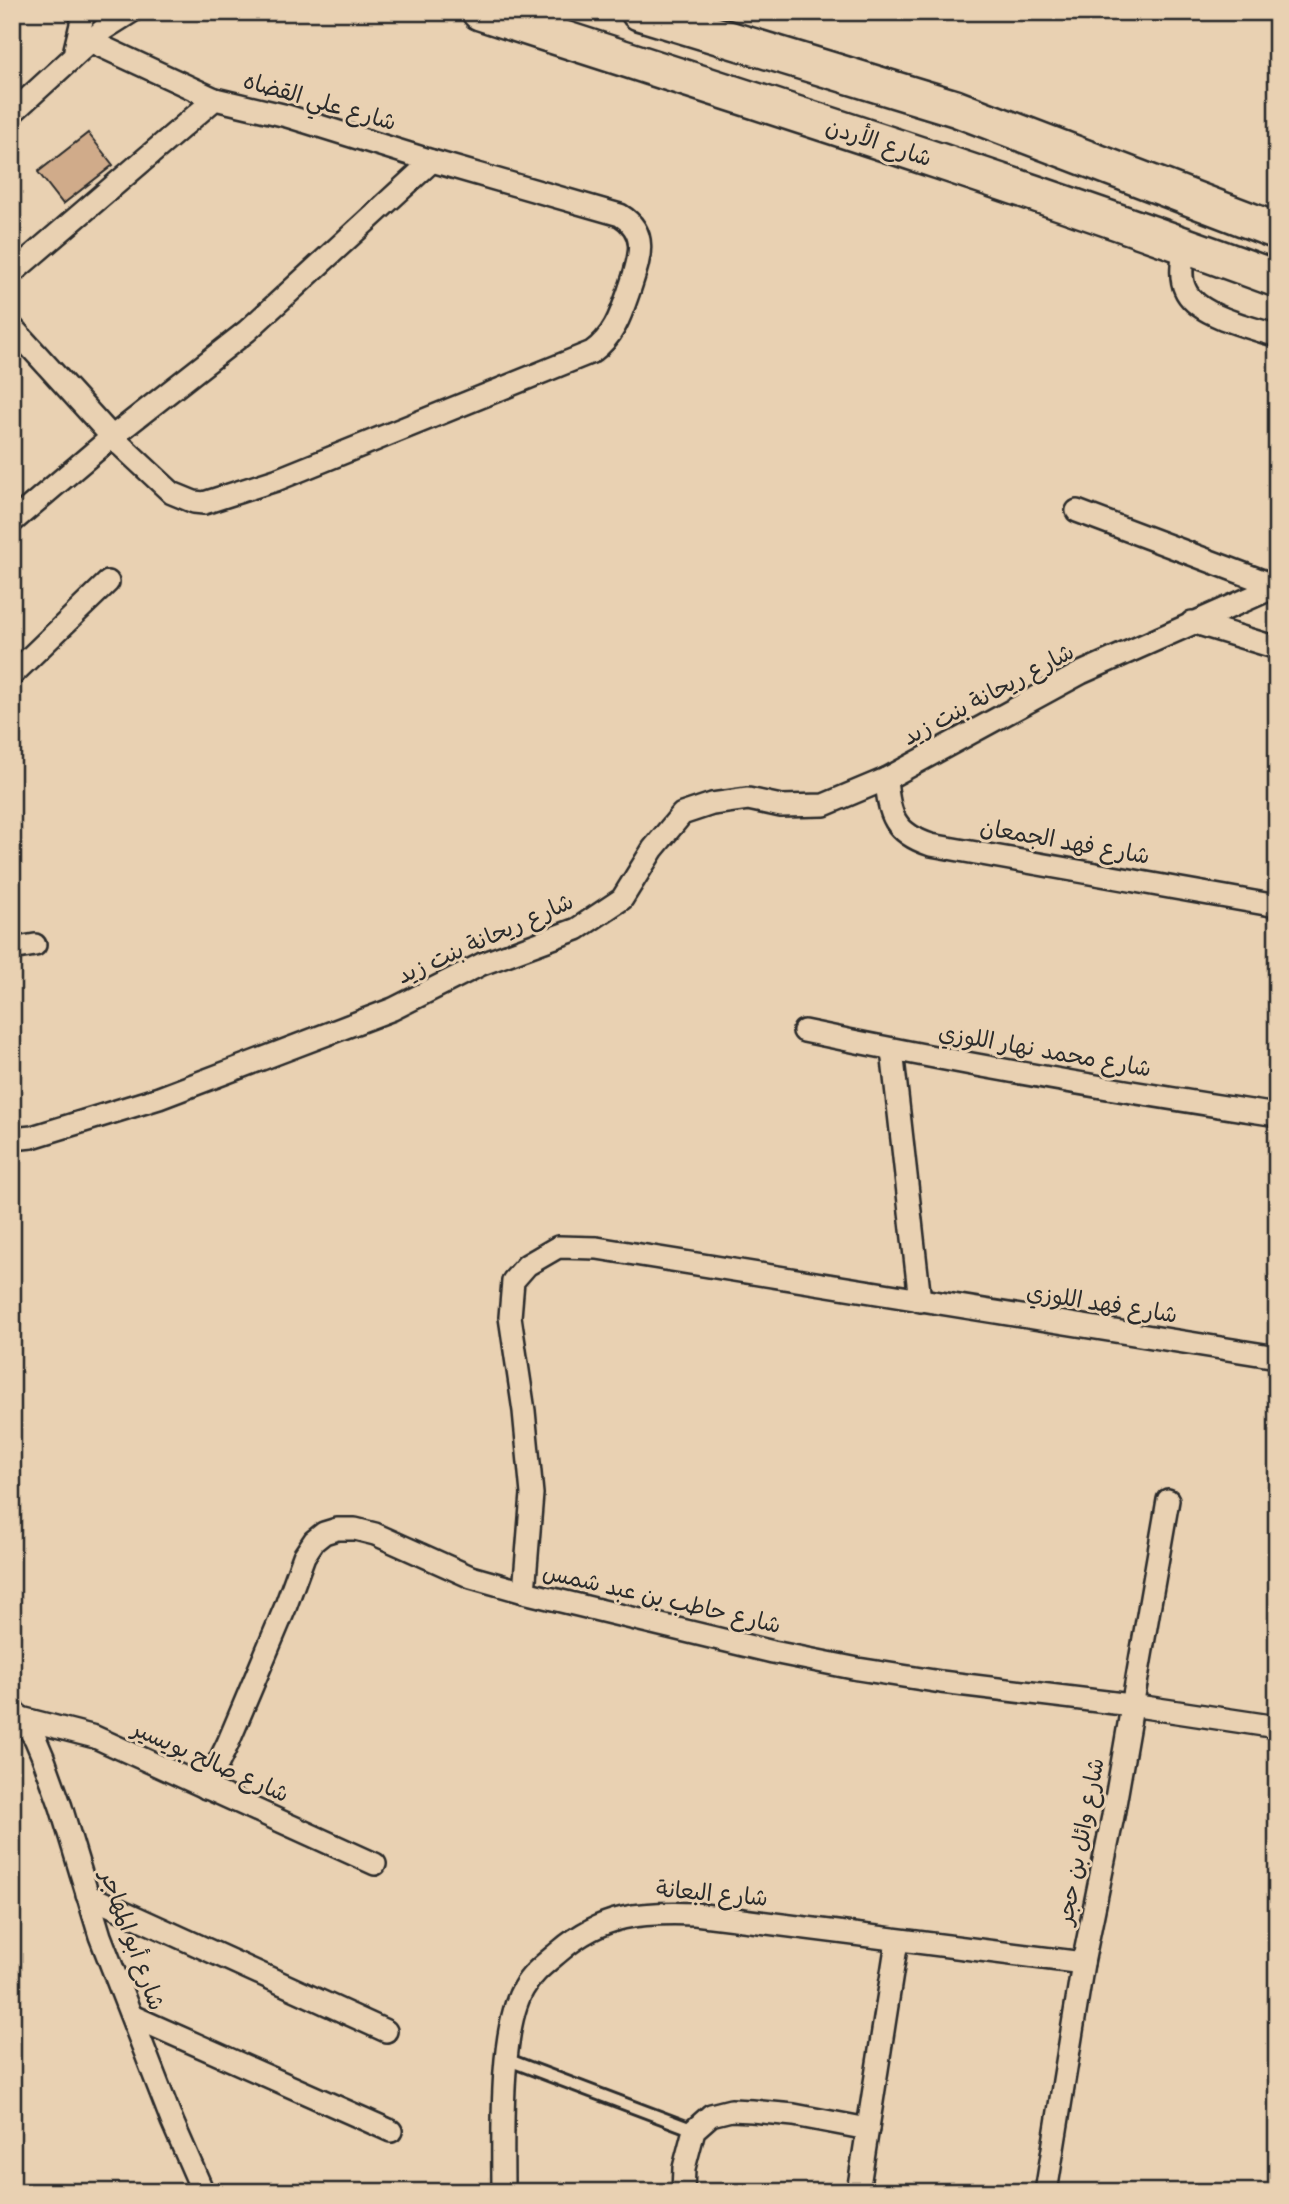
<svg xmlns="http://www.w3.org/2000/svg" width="1289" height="2204" font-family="Sriracha,'Playpen Sans Arabic',sans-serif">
  <rect width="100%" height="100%" fill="#e9d1b2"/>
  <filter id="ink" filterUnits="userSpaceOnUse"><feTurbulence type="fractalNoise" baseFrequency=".0143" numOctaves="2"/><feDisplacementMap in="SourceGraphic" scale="14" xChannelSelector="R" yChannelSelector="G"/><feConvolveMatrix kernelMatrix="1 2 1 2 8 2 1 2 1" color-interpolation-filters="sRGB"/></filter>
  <g filter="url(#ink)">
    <path fill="#d0ab8a" stroke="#2b2b2b" stroke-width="2" d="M88 133 113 165 63 204 38 172Z"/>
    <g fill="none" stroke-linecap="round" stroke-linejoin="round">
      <g stroke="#2b2b2b" stroke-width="16">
        <path id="service" d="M506 2059 694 2130"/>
      </g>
      <g stroke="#2b2b2b" stroke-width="26">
        <g id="minor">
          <path d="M81 37 215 99"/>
          <path d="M75 49 84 12"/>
          <path d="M12 113 104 29 131 12"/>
          <path d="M1184 245C1183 259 1179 276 1185 289 1196 316 1251 327 1277 336"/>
          <path d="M12 273 215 99 287 116 432 161 620 215C650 233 639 260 630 288 621 314 615 335 592 352L276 480 204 503 194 502 172 493 112 437 12 327"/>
          <path d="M1077 511 1276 586"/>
          <path d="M12 522 112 437 247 331 432 161"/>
          <path d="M1192 622 1277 648"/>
          <path d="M12 675 108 582"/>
          <path d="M886 779C889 815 894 833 931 845L1277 906"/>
          <path d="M12 949 35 945"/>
          <path d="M804 1031C961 1064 1118 1091 1277 1115"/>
          <path d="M892 1050 920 1301"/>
          <path d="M12 1139 32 1137 159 1098 393 1009 482 964 577 929 622 899 653 849 682 814 712 804 748 799 781 806 824 805 886 779 1081 673 1277 586"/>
          <path d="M524 1592 532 1494 524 1411 510 1317 513 1281 527 1265 558 1247 597 1248 1277 1357"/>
          <path d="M12 1710 21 1718 35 1738 43 1757 61 1807 100 1936 172 2121 203 2192"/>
          <path d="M21 1718 95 1737 375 1864"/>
          <path d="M206 1788 228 1743 285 1608 304 1556 314 1541 324 1533 337 1529H355L375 1534 471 1577 524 1592 773 1652 858 1669 941 1682 1131 1705 1277 1727"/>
          <path d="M87 1895 386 2031"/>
          <path d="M132 2016 391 2131"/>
          <path d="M503 2192C503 2141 499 2031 523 1989 532 1973 546 1963 560 1951 603 1914 641 1912 695 1914L1083 1963"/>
          <path d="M683 2192 684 2168 694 2130 711 2115 731 2110 752 2111 794 2115 868 2129"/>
          <path d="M858 2192 897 1941"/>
          <path d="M1046 2192 1083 1963 1113 1816 1168 1500"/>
        </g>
      </g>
      <g stroke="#2b2b2b" stroke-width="40">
        <g id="trunk">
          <path d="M480 12C746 98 1014 182 1277 279"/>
          <path d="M639 12 955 108 1277 231"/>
        </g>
      </g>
      <use href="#service" stroke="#e9d1b2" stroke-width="10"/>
      <use href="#minor" stroke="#e9d1b2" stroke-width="21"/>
      <use href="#trunk" stroke="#e9d1b2" stroke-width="35"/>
    </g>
  </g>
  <g text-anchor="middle" stroke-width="6" stroke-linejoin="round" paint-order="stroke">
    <g font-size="23" fill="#2b2b2b" stroke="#e9d1b2">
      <text transform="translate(320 101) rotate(16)" y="8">شارع علي القضاه</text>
      <text transform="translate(879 142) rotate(18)" y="8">شارع الأردن</text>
      <text transform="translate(988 694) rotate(-28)" y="8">شارع ريحانة بنت زيد</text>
      <text transform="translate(1065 841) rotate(10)" y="8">شارع فهد الجمعان</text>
      <text transform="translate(485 938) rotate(-24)" y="8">شارع ريحانة بنت زيد</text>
      <text transform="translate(1045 1050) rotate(10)" y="8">شارع محمد نهار اللوزي</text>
      <text transform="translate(1102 1303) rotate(9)" y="8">شارع فهد اللوزي</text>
      <text transform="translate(662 1598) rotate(13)" y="8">شارع حاطب بن عبد شمس</text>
      <text transform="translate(211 1761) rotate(24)" y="8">شارع صالح بويسير</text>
      <text transform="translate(1080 1841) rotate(-79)" y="8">شارع وائل بن حجر</text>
      <text transform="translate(712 1893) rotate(5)" y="8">شارع البعانة</text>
      <text transform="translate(133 1940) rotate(70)" y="8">شارع أبو المهاجر</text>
    </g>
  </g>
  <rect width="1289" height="2204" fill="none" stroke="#e9d1b2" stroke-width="42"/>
  <rect x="21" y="21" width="1247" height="2162" fill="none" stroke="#2b2b2b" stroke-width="2.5" filter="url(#ink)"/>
</svg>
